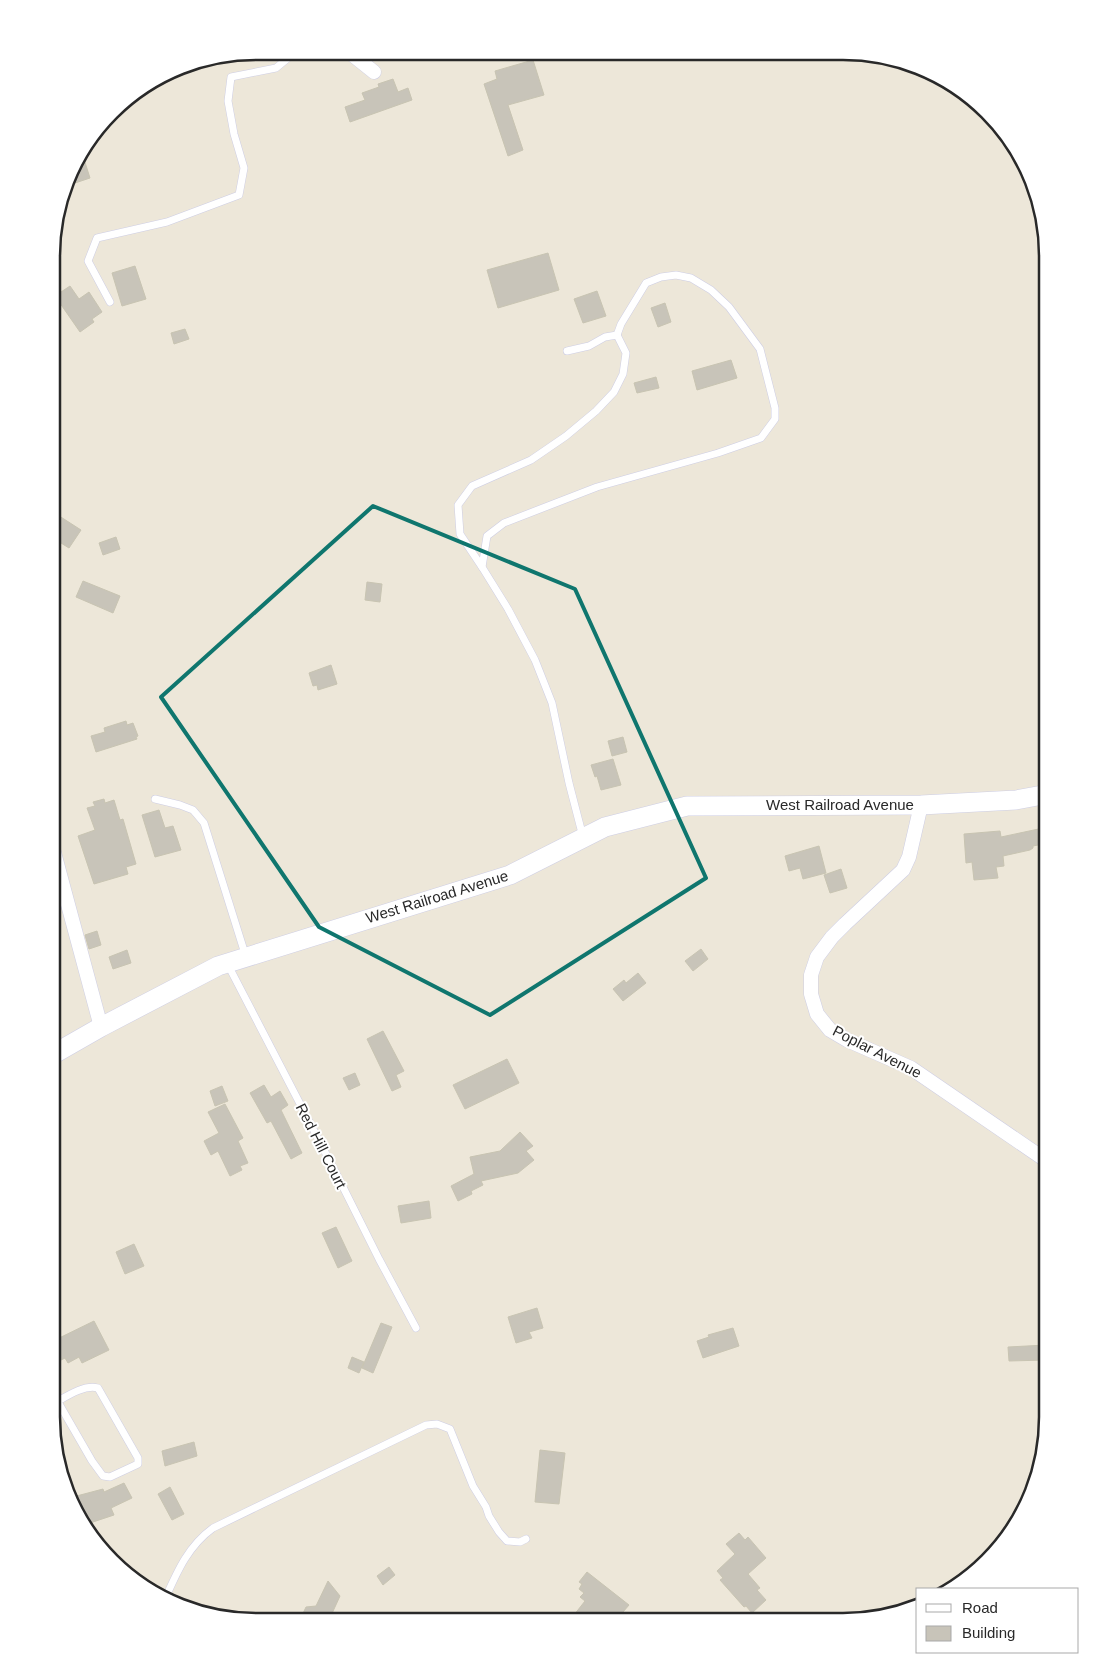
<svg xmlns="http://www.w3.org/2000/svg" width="1099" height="1673" font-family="Helvetica,sans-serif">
  <rect width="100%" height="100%" fill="#ede7d9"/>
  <g fill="#c8c4b9" stroke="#c8c4b2">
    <path d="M533 60 544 95 508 105 523 150 508 156 484 84 497 79 495 71Z"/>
    <path d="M393 79 398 92 408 88 412 100 350 122 345 107 365 100 362 93 379 87 378 84Z"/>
    <path d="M82 153 90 178 66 186 72 165Z"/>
    <path d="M548 253 559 290 498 308 487 270Z"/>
    <path d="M135 266 146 299 122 306 112 273Z"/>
    <path d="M70 286 79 299 89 292 102 312 92 319 94 322 80 332 55 296Z"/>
    <path d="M597 291 606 316 583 323 574 299Z"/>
    <path d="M665 303 671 322 658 327 651 308Z"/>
    <path d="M185 329 189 339 174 344 171 333Z"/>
    <path d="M731 360 737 378 697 390 692 371Z"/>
    <path d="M656 377 659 388 637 393 634 383Z"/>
    <path d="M53 512 81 530 69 548 53 538Z"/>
    <path d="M116 537 120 549 103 555 99 543Z"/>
    <path d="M83 581 120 596 113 613 76 597Z"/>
    <path d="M367 582 382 584 380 602 365 600Z"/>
    <path d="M331 665 337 684 318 690 317 685 313 686 309 673Z"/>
    <path d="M126 721 127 725 133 723 138 736 136 737 137 739 96 752 91 736 105 732 104 728Z"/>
    <path d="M623 737 627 752 612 756 608 741Z"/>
    <path d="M613 759 621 785 601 790 597 776 595 777 591 765Z"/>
    <path d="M104 799 105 803 114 800 120 820 123 819 136 864 126 867 128 874 94 884 78 836 95 830 87 808 95 806 93 802Z"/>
    <path d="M159 810 165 828 173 826 181 850 155 857 142 815Z"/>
    <path d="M1048 827V843L1033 846V848L1030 850 1003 856 1004 866 996 867 998 878 974 880 972 862 966 863 964 834 1000 831 1001 837Z"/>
    <path d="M819 846 826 873 803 879 800 868 789 871 785 856Z"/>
    <path d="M841 869 847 888 830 893 824 875Z"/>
    <path d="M97 931 101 945 89 949 85 935Z"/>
    <path d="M701 949 708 959 693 971 685 961Z"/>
    <path d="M127 950 131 963 113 969 109 957Z"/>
    <path d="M638 973 646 983 623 1001 613 989 624 980 626 983Z"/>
    <path d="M383 1031 404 1071 396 1075 401 1087 392 1091 367 1039Z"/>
    <path d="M507 1059 519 1083 465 1109 453 1085Z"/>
    <path d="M355 1073 360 1085 349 1090 343 1078Z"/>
    <path d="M264 1085 271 1097 280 1091 288 1105 281 1110 302 1153 291 1159 271 1121 267 1123 250 1093Z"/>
    <path d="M222 1086 228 1101 215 1106 210 1091Z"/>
    <path d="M225 1104 243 1138 238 1141 248 1163 240 1166 242 1170 230 1176 218 1151 211 1155 204 1141 219 1133 208 1112Z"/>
    <path d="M520 1132 533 1146 526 1151 534 1160 518 1173 481 1181 483 1185 471 1191 472 1194 458 1201 451 1186 474 1174 470 1157 500 1151Z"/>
    <path d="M429 1201 431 1218 401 1223 398 1206Z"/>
    <path d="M336 1227 352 1261 338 1268 322 1233Z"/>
    <path d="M134 1244 144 1266 125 1274 116 1252Z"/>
    <path d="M537 1308 543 1328 529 1332 532 1338 516 1343 508 1317Z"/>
    <path d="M94 1321 109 1350 82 1363 79 1357 68 1363 65 1358 51 1365V1342Z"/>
    <path d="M381 1323 392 1327 373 1373 362 1368Z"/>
    <path d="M733 1328 739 1346 703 1358 697 1341 709 1337 708 1335Z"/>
    <path d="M1046 1345V1360L1009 1361 1008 1347Z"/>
    <path d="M352 1357 364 1362 359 1373 348 1368Z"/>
    <path d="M194 1442 197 1456 165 1466 162 1451Z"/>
    <path d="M540 1450 565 1453 559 1504 535 1502Z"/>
    <path d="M124 1483 132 1498 111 1508 114 1515 84 1525 69 1498 103 1489 104 1492Z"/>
    <path d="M170 1487 184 1514 172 1520 158 1494Z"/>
    <path d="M739 1533 745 1540 748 1537 766 1558 748 1574 760 1588 757 1590 766 1600 752 1613 746 1606 744 1607 720 1580 723 1578 717 1571 735 1554 726 1544Z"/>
    <path d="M389 1567 395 1575 383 1585 377 1576Z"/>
    <path d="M587 1572 629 1605 617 1619 612 1615 608 1621H581L574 1615 585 1601 580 1597 584 1593 579 1589 582 1584 579 1582Z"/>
    <path d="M328 1581 340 1596 329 1620H300L306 1607 316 1606Z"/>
  </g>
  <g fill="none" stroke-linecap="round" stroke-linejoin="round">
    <g stroke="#cecee4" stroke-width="8">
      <g id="service">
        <path d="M110 302 88 261 97 238 167 222 239 195 244 168 234 134 228 101 231 77 276 68 293 54 294 51"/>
        <path d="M482 567 460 534 458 505 472 486 531 460 566 436 596 411 614 392 623 374 626 353 617 335 605 337 589 346 567 351"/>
        <path d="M155 799 180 805 193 810 204 823 246 957"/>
        <path d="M583 837 569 783 552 703 535 660 508 609 482 567 487 536 504 523 597 487 718 453 761 438 775 419V408L760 349 729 307 711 290 691 278 676 275 661 277 646 283 621 324 617 335"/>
        <path d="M227 963 338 1177 379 1259 416 1328"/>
        <path d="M51 1405C64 1398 83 1384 98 1388L138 1458V1464L110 1477 103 1476 92 1461 58 1402"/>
        <path d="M165 1599C177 1572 188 1546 213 1528L426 1425 437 1424 450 1429 473 1486 486 1507 489 1516 499 1532 507 1541 520 1542 526 1539"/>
      </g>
    </g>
    <g stroke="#cecee4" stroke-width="15">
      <g id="minor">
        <path d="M349 52 374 72"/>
        <path d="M921 805 909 857 903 870 845 924 832 937 817 957 811 975V994L817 1014 830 1030 847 1040 911 1068 1047 1161"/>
        <path d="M52 845 101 1027"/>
      </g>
    </g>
    <g stroke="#cecee4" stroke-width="20">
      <path id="secondary" d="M52 1055 101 1027 218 966 510 875 605 827 687 806 921 805 1016 800 1048 794"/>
    </g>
    <use href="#service" stroke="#fff" stroke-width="7"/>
    <use href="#minor" stroke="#fff" stroke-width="14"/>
    <use href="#secondary" stroke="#fff" stroke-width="19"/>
  </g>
  <path fill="none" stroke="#0f766e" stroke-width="4" stroke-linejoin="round" d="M373 506 575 589 706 878 490 1015 319 927 161 697Z"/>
  <g text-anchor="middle" stroke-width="4" stroke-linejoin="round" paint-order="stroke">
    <g font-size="15" fill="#292929" stroke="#fff">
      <text x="840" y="810">West Railroad Avenue</text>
      <text transform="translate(437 897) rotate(-17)" y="5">West Railroad Avenue</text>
      <text transform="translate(877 1052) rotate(27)" y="5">Poplar Avenue</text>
      <text transform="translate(321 1146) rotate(63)" y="5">Red Hill Court</text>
    </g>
  </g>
  <path d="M0 0H1099V1673H0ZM256 60H843A196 196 0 0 1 1039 256V1417A196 196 0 0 1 843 1613H256A196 196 0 0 1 60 1417V256A196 196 0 0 1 256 60Z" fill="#fff" fill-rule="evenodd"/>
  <path fill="none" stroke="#292929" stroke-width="2.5" d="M256 60H843A196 196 0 0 1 1039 256V1417A196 196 0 0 1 843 1613H256A196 196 0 0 1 60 1417V256A196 196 0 0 1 256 60Z"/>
  <rect x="916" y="1588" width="162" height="65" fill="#ffffff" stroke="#a9a9a9"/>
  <rect x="926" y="1604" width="25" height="8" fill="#ffffff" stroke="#a9a9a9"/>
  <text x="962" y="1613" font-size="15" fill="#292929">Road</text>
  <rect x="926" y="1626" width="25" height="15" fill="#c8c4b9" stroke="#a9a9a9"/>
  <text x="962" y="1638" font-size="15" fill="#292929">Building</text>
</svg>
